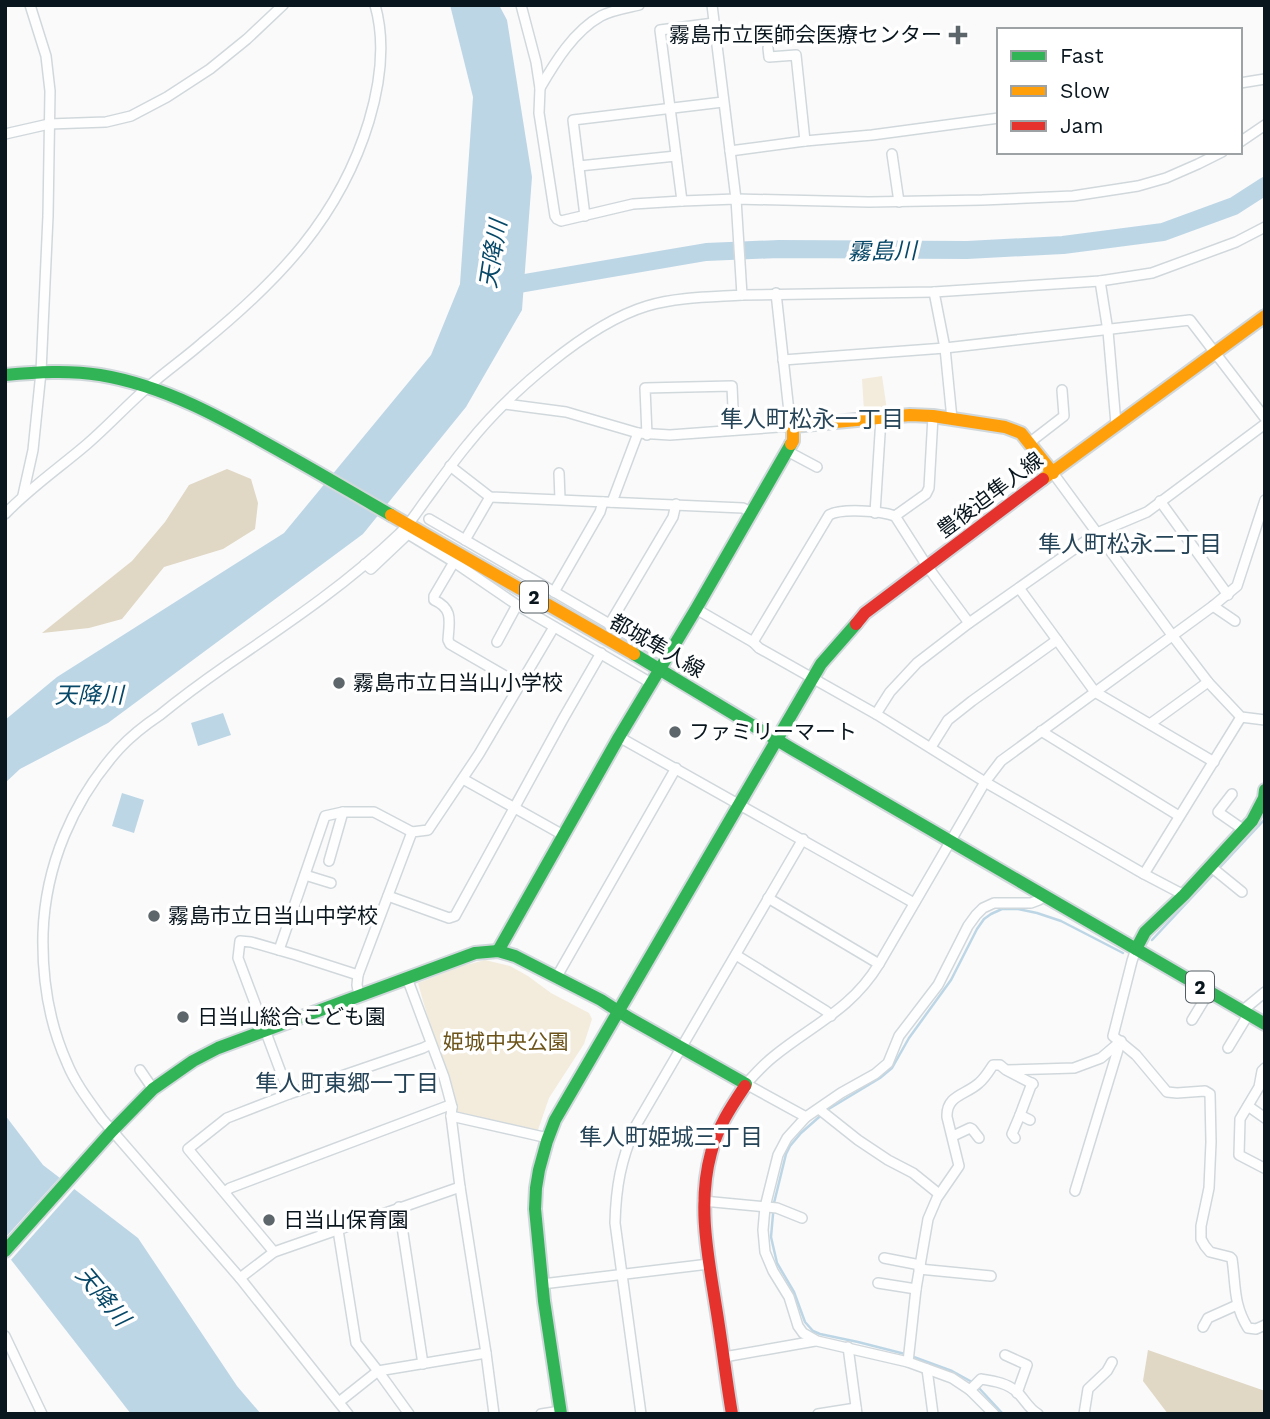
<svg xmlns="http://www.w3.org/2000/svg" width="1270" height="1419" font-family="'Work Sans','Noto Sans JP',sans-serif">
  <rect width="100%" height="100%" fill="#fafafa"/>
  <g fill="#f3ecdd">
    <path d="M882 376 887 410 864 411 862 379Z"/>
    <path d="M485 960 510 966 528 976 551 993 589 1013 592 1019 584 1044 549 1098 537 1133 457 1116C446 1071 430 1028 418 983L462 966Z"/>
  </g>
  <g fill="#e0d7c4">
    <path d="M227 469 251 479 258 503 255 529 223 549 164 567 122 619 89 628 42 633 132 561 165 522 189 485Z"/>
    <path d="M1148 1350 1265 1391V1414H1168L1143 1381Z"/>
  </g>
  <g fill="#bdd6e6">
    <path d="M450 5H499L507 20 532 177 522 310 466 407 363 534 108 723 20 769 5 783V720L57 677 284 533 431 355 460 284 473 97Z"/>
    <path d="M223 713 231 735 198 746 191 723Z"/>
    <path d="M122 793 144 800 134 833 112 826Z"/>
    <path d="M5 1115 43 1165 138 1238 237 1386 261 1414H131L5 1252Z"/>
  </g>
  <path fill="#fafafa" d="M62 1175 77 1186 9 1262 5 1257V1238Z"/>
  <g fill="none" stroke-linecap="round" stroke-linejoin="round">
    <g stroke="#bdd6e6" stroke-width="2.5">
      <path d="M1152 940 1265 819"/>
      <path d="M905 1354 858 1342 820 1334 813 1331 805 1322 794 1292 777 1263 771 1237 774 1203 786 1154 790 1146 801 1133 827 1110 880 1078 892 1068 909 1038 951 980 977 929 984 919 991 914 1002 909H1018L1037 913 1061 921 1123 953"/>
      <path d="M911 1356 952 1371 972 1382"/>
      <path d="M978 1387 1003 1414"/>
    </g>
    <path stroke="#bdd6e6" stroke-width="18" d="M502 287 706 252 779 249 967 250 1063 245 1163 232 1234 206 1265 186"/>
    <g stroke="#d1d8dc" stroke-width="12">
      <g id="street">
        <path d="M521 5 536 62 540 88 539 113 555 216 557 219 561 221 633 204 682 201 736 199 869 202 982 200 1073 196 1138 186 1166 178 1198 164 1222 152"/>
        <path d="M768 48 769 57 796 55 805 141"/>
        <path d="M1240 83 1265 79"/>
        <path d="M540 88C555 62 574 31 601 16 612 10 626 8 639 5"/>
        <path d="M5 134 49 124 106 122 131 116 167 97 210 69 247 39 283 5"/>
        <path d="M1240 142 1265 125"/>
        <path d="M730 151 805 141 872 135 999 118"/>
        <path d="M892 154 899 202"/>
        <path d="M579 166 676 156"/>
        <path d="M682 201 660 30 714 23"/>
        <path d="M585 216 573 120 723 102"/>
        <path d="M1100 281 1108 331 1116 424"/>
        <path d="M934 292 945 348 952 419"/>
        <path d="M742 295 934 292 1100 281 1152 273 1236 242 1265 227"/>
        <path d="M783 360 945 348 1190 320 1265 418"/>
        <path d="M505 404 566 412 638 433 670 435 793 426 790 421 776 293"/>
        <path d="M647 435 645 388 732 386 734 430"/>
        <path d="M1029 443 1064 416 1062 390"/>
        <path d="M787 451 817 467"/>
        <path d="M450 466 490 497 743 508 751 512"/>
        <path d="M559 473 560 499"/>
        <path d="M1053 473 1172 635 1208 682 1241 717 1265 720"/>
        <path d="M23 495 33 450 41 372 48 216 50 91 46 56 30 5"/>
        <path d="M1160 501 1228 595"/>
        <path d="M612 502 638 433"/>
        <path d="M875 513 881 418"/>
        <path d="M5 514C30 488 59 468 86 445 108 426 127 405 148 387 166 371 185 358 202 343 278 281 340 217 369 121 380 84 386 43 375 5"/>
        <path d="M895 516 926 494 929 488 933 416"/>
        <path d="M429 519 666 657"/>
        <path d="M465 540 490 497"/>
        <path d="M454 562 434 596V600C454 609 449 622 448 640L450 644 519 684"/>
        <path d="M365 564 371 569 408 534 454 562 517 605 651 683"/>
        <path d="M1019 588 1095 692 1214 762"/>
        <path d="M554 592 600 512 603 502"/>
        <path d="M1213 606 1235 621"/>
        <path d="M696 609 753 642 829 515C842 508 881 511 895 516L927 566 969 623"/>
        <path d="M609 625 673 517 676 504"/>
        <path d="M497 642 517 605"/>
        <path d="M753 642 759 648 876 714"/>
        <path d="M1150 724 1208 682"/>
        <path d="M1041 731 1179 816"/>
        <path d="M619 737 914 903"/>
        <path d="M931 747 948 720 972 701 1057 640"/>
        <path d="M463 779 563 835"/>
        <path d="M1232 794 1218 812 1244 830"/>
        <path d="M329 861 343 812"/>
        <path d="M1210 866 1242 892"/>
        <path d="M1144 874 1241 717"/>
        <path d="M305 875 331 883"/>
        <path d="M1184 895 1144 874 985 782 876 714 890 692 917 663 969 623 1097 533 1147 512 1265 424"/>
        <path d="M388 896 449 918 455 916 563 719 601 653"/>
        <path d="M768 898 879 964"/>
        <path d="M1136 949 1132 961 1113 1036 1136 1055 1167 1092 1177 1093 1205 1091 1210 1094 1211 1142 1209 1188 1201 1226V1239L1205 1246 1210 1252 1230 1257 1232 1259C1236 1285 1233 1304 1248 1328L1256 1329 1265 1325"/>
        <path d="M279 950 325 816 343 812H374L412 832"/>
        <path d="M736 955 826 1011 831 1016"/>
        <path d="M556 978 676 768"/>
        <path d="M359 995 357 985 358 975 412 832 428 830 479 754 554 627"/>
        <path d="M1242 1011 1265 992"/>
        <path d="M1192 1020 1209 992"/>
        <path d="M1228 1048 1248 1015"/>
        <path d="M140 1070 153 1089"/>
        <path d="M1008 1071 1033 1084"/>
        <path d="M289 1094 238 958 240 941 251 942 296 955 358 975"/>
        <path d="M1248 1106 1265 1118"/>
        <path d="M819 1109 858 1140 888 1160 913 1173 939 1194"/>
        <path d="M451 1116 548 1138"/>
        <path d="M806 1117 746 1084C754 1075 763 1065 773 1057 812 1025 851 1010 879 964L985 782 1001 761 1213 606 1237 586 1265 500"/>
        <path d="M1030 1120 1020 1115 1032 1083"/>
        <path d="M953 1136 970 1128 972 1129 979 1138"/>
        <path d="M1015 1138 1012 1134 1020 1115"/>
        <path d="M1264 1168 1239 1155 1240 1119 1259 1087 1262 1071 1265 1068"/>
        <path d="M460 1187 486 1353 494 1414"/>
        <path d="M1075 1191 1120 1043"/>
        <path d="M225 1192 230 1188 450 1105 452 1107"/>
        <path d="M703 1201 777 1208 802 1218"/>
        <path d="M399 1207 423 1364"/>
        <path d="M338 1230 356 1343 378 1371 409 1414"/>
        <path d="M274 1252 188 1149 227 1118 289 1094 423 1048 431 1044"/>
        <path d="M884 1258 920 1265"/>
        <path d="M919 1269 991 1276"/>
        <path d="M240 1278 274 1252 460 1187 451 1116 452 1107 444 1077 407 978"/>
        <path d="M878 1283 916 1289"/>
        <path d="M542 1284 709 1264"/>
        <path d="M1203 1327 1208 1318 1237 1305"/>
        <path d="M5 1336 42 1414"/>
        <path d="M848 1347 857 1414"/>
        <path d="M1005 1355 1027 1365 1017 1393"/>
        <path d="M724 1357 815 1341"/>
        <path d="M908 1362 916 1289 928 1219 937 1198 959 1166 947 1117C946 1095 966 1095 979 1083 985 1078 989 1071 993 1065H1000L1006 1070 1074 1068 1101 1058 1121 1041"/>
        <path d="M927 1369 933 1414"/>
        <path d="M970 1390 981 1379C994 1381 1008 1383 1018 1393 1025 1400 1029 1409 1038 1414"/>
        <path d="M339 1402 378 1371 486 1353"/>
        <path d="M348 1414 240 1278 102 1119C89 1101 75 1083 67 1063 49 1023 42 978 43 934 45 866 73 800 119 749 131 736 145 725 160 715 182 697 204 681 227 665 287 624 347 584 399 534 409 525 417 512 425 501 439 482 453 462 468 444 507 395 587 324 647 306 677 297 711 297 742 295L736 199 712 5"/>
        <path d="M541 1414 561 1411"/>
        <path d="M641 1414 615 1223C616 1185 621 1161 635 1127L803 839"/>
        <path d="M818 1414 856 1408"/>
        <path d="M994 1414 970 1390 952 1378 908 1362 817 1341 803 1333 798 1326 789 1297 773 1271 765 1252 763 1230 765 1207 778 1155 787 1138 806 1117 841 1093 875 1074 888 1063 899 1036 938 985 968 926 976 915 983 908 994 903H1031L1039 900 1043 896"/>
        <path d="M1084 1414 1088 1389 1107 1371 1112 1362"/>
      </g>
    </g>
    <g stroke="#d1d8dc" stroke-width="16">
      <g id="fast">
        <path d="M5 375C37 372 69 370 100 375 167 386 227 421 285 454 321 474 356 495 391 515"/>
        <path d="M634 654 792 749 1265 1024"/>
        <path d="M1136 949 1145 932 1184 895 1252 821 1264 798 1265 790"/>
        <path d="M498 951 619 737 696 609 791 444"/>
        <path d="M5 1251 112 1131 153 1089 193 1061 218 1048 475 953 498 951 515 956 601 1000 629 1018 746 1084 745 1086"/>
        <path d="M561 1414 544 1301 535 1209 536 1188 539 1170 547 1141 555 1120 821 664 856 624"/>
      </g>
    </g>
    <g stroke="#d1d8dc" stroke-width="16">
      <g id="slow">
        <path d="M791 444 793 441V426L910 415 933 416 1005 427 1021 433 1053 473"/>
        <path d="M1043 479 1265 316"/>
        <path d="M391 515 634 654"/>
      </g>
    </g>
    <g stroke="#d1d8dc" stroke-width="16">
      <g id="jam">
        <path d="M856 624 865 613 1043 479"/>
        <path d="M732 1414C726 1379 722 1343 716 1307 708 1256 697 1204 711 1153 717 1128 731 1107 745 1086"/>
      </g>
    </g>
    <use href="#street" stroke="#fefefe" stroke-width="9"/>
    <use href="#fast" stroke="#30b455" stroke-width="12"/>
    <use href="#slow" stroke="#ff9f0a" stroke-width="12"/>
    <use href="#jam" stroke="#e5322d" stroke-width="12"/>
  </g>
  <g fill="#5d666b" stroke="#fff" stroke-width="2.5">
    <path d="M954.5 24.5h7v7h7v7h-7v7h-7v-7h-7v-7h7z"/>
    <circle cx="339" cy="683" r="7"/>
    <circle cx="675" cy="732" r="7"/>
    <circle cx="154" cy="916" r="7"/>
    <circle cx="183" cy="1017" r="7"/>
    <circle cx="269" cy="1220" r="7"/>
  </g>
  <g text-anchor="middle" stroke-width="7" stroke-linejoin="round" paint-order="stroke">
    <g fill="#fff" stroke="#535c62" stroke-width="2">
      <rect x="520" y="581.5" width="28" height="31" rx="5"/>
      <rect x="1186" y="971.5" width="28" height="31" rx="5"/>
    </g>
    <g font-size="19" font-weight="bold" fill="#09161e">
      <text x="534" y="604">2</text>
      <text x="1200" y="994">2</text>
    </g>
    <g font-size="21" fill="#09161e" stroke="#fff" text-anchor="start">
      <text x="942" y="42" text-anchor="end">霧島市立医師会医療センター</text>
      <text x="353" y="690">霧島市立日当山小学校</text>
      <text x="689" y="739">ファミリーマート</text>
      <text x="168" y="923">霧島市立日当山中学校</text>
      <text x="197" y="1024">日当山総合こども園</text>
      <text x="283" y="1227">日当山保育園</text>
    </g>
    <g font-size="21" fill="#09161e" stroke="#fff">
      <text transform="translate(990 495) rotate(-37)" y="7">豊後迫隼人線</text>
      <text transform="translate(657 646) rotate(30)" y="7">都城隼人線</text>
    </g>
    <g font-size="21" fill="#6c5319" stroke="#fff">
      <text x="506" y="1049">姫城中央公園</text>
    </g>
    <g font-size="23" font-style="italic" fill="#074868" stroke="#fff">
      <text transform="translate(882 251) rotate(-1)" y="8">霧島川</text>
      <text transform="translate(493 254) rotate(-81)" y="8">天降川</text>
      <text x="89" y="703">天降川</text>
      <text transform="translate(103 1296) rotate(50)" y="8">天降川</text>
    </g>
    <g font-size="23" fill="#274558" stroke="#fff">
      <text x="812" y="427">隼人町松永一丁目</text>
      <text x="1130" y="552">隼人町松永二丁目</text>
      <text x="347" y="1091">隼人町東郷一丁目</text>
      <text x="671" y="1145">隼人町姫城三丁目</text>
    </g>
  </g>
  <rect width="1270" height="1419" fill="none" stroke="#09161e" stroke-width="14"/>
  <rect x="997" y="28" width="245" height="126" fill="#ffffff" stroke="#9da2a5" stroke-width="2"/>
  <rect x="1011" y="51" width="35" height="10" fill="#30b455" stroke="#9da2a5" stroke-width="2"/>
  <text x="1060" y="63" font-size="21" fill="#09161e">Fast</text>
  <rect x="1011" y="86" width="35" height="10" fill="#ff9f0a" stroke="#9da2a5" stroke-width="2"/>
  <text x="1060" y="98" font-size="21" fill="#09161e">Slow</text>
  <rect x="1011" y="121" width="35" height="10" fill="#e5322d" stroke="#9da2a5" stroke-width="2"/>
  <text x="1060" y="133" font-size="21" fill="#09161e">Jam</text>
</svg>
